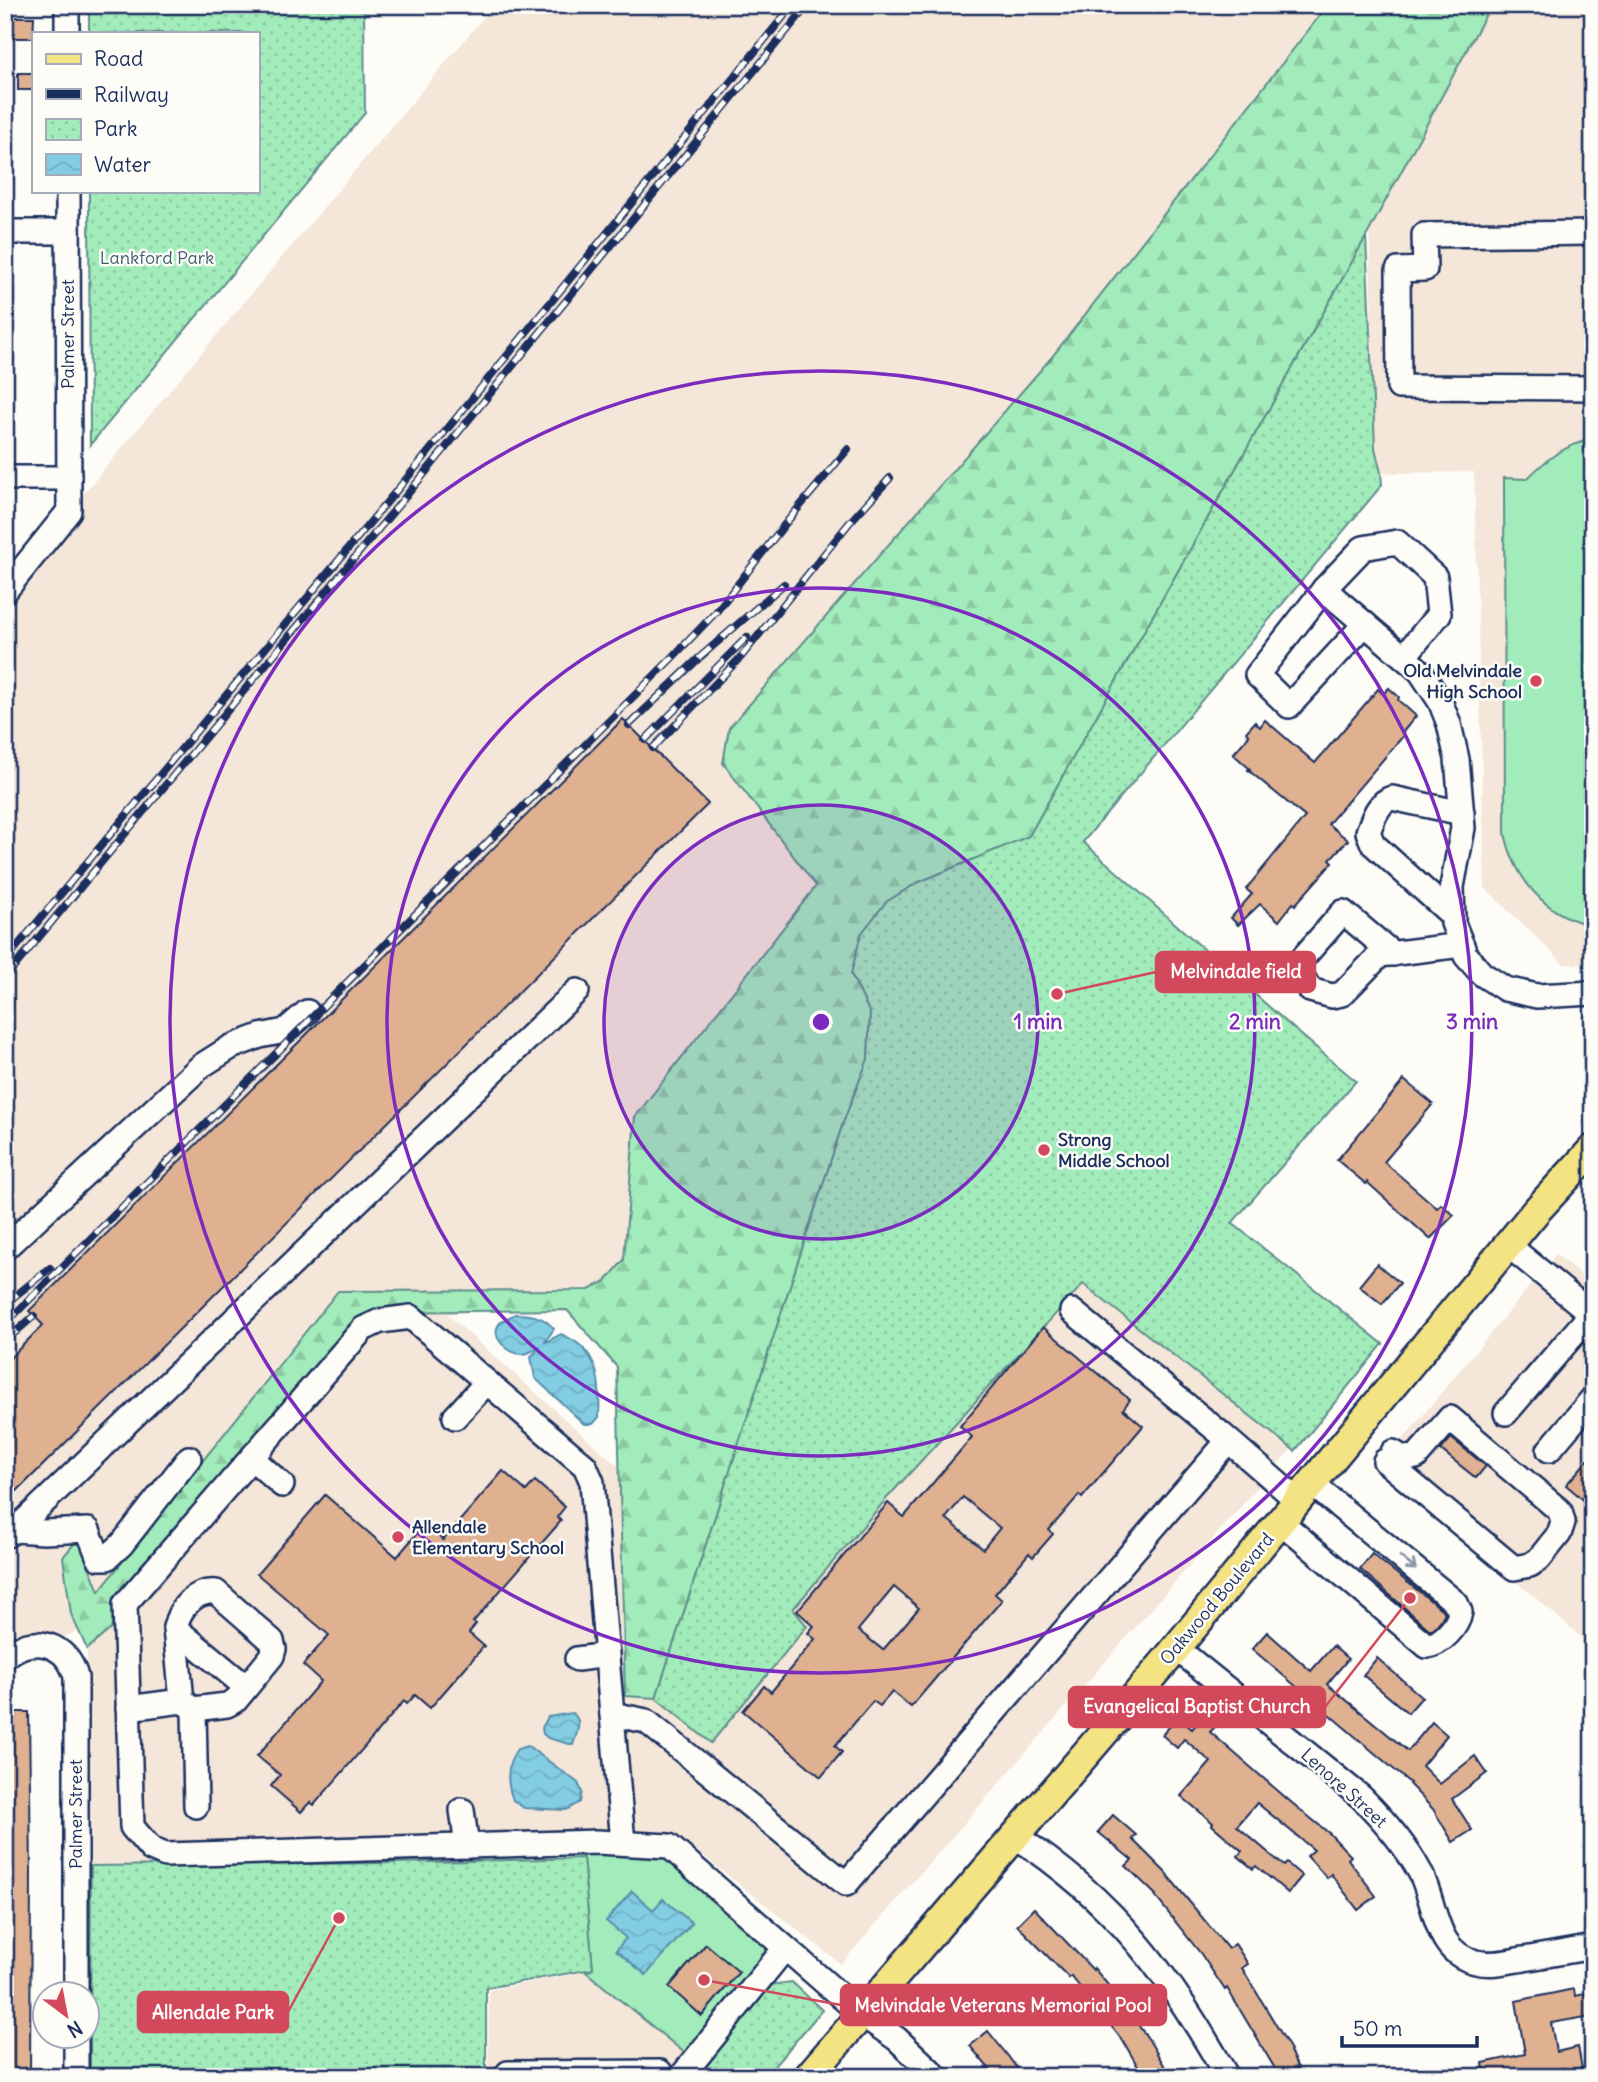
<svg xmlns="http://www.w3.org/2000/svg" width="1598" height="2082" font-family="Delius,sans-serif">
  <defs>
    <pattern id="forest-firs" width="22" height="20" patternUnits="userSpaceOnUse" patternTransform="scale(1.75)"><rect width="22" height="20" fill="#a2ebba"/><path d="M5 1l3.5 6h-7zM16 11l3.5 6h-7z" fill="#8bcaa2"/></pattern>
    <pattern id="park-dots" width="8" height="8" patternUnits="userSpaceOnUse" patternTransform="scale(1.75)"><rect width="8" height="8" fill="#a2ebba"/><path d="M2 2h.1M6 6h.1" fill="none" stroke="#8bcaa2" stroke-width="1.8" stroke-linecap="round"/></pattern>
    <pattern id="water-waves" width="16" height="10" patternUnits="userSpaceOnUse" patternTransform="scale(1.75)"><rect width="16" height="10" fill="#82cde2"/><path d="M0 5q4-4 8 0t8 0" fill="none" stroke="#70b0c4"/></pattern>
  </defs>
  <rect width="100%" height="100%" fill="#fdfcf7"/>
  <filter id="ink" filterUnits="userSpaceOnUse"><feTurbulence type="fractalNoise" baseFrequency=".0143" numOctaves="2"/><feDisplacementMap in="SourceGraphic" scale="14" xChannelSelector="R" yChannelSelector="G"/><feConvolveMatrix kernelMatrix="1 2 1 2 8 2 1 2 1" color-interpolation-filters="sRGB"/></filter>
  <g filter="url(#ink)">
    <g fill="#f4e6d8">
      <path d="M494 5H1328L1051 358 816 886 635 1117 624 1260 592 1302 447 1314 620 1468 625 1696 656 1698 740 1220 1373 380 1364 5H1593V964H1564L1485 888 1474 472 1381 473 1382 485 1083 842 1356 1081 1232 1223 1383 1344 841 1964 671 1831 663 1850 91 1866 87 1649 111 1629 115 1610 49 1646 5 1657V591L69 511Z"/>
      <path d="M1556 1254 1593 1285V1647L1381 1466Z"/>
      <path d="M586 1972 686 2054 662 2077H488L489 1990Z"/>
    </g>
    <g fill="#a2ebba" stroke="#5e8d8c" stroke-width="2">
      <path d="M1593 439V925C1545 917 1514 877 1505 833L1504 478 1527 479C1546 459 1565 445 1593 439Z"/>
      <path d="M663 1850 757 1933 770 1951 686 2054 586 1972 593 1969 583 1858 580 1853Z"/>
    </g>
    <path fill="url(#forest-firs)" stroke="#5e8d8c" stroke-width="2" d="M1328 5H1491L1366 237 1029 836 917 883 851 974 870 1013 868 1059 843 1123 656 1698 625 1696 617 1367 567 1310 371 1312 353 1321 117 1605 111 1629 87 1649 71 1614 63 1557 78 1539 99 1591 338 1291 589 1290 606 1281 624 1260 635 1117 816 886 723 763 729 728 1051 358Z"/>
    <g fill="url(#park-dots)" stroke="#5e8d8c" stroke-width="2">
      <path d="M89 5H364L365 113 90 445 89 191H257V33H89Z"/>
      <path d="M1366 237 1375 448 1381 473 1382 485 1083 842 1294 1029 1356 1081 1232 1223 1383 1344 1295 1451 1083 1284 887 1498 793 1609 807 1626 711 1743 656 1698 843 1123 868 1059 870 1013 851 974 861 934 886 902 917 883 1029 836Z"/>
      <path d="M583 1858 593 1969 486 1988V2072L274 2077H90L91 1866 395 1863Z"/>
      <path d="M792 1982 822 2010 765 2077H695L770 1985Z"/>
    </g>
    <g fill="url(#water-waves)" stroke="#598ead" stroke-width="2">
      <path d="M515 1314C531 1314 544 1316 554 1329L544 1343 561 1334C569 1338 578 1342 584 1349 601 1366 600 1395 599 1417L593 1424H584L535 1378 531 1357 539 1347C534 1349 529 1354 523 1354 510 1355 488 1337 500 1323 503 1319 510 1317 515 1314Z"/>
      <path d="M572 1713C584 1721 576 1734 573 1745L548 1738 543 1734 542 1728 548 1717Z"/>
      <path d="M528 1746 578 1783 582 1792 580 1802 566 1810 524 1808 513 1800C506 1782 506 1765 517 1749Z"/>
      <path d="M632 1891 653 1910 663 1899 692 1923 646 1975 616 1950 626 1938 606 1921Z"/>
    </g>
    <g fill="#dfb190" stroke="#1b2f5e" stroke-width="2" fill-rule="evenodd">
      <path d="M10 17H34L33 38H10Z"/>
      <rect x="18" y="73" width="15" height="17"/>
      <path d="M1389 688 1399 697 1398 700 1416 716 1402 733 1404 735 1328 824 1348 840 1330 859 1333 862 1295 905 1293 903 1279 921 1260 904 1238 925 1231 918 1252 894 1246 889 1305 817 1248 770 1250 769 1233 754 1249 736 1246 732 1255 722 1260 727 1265 720 1315 763 1378 689 1383 694Z"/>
      <path d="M623 719 708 804 17 1491 5 1480V1363L43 1325 29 1311Z"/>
      <path d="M1404 1080 1433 1104 1384 1162 1437 1208 1441 1204 1454 1215 1430 1239 1367 1182 1366 1184 1337 1160Z"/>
      <path d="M1377 1264 1400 1283 1382 1304 1359 1286Z"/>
      <path d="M1043 1327 1130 1400 1123 1409 1143 1426 1082 1498 1079 1495 1049 1530 1053 1534 1033 1557 1029 1553 995 1594 1002 1600 911 1707 892 1692 880 1706 873 1701 835 1746 842 1752 821 1777 743 1711 764 1686 771 1692 815 1639 808 1633 814 1626 797 1611 888 1503 904 1517 972 1437 960 1426ZM963 1497 1000 1528 983 1549 946 1518ZM894 1587 919 1608 883 1650 858 1630Z"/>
      <path d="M1451 1438 1486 1466 1476 1478 1441 1450Z"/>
      <path d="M1593 1454V1508L1566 1485Z"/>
      <path d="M503 1471 526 1491 535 1481 565 1507 557 1517 561 1521 473 1622 476 1624 469 1633 484 1646 430 1708 415 1695 407 1704 404 1701 314 1805 310 1802 301 1812 271 1786 280 1775 257 1756 321 1681 303 1665 329 1635 257 1574 325 1495 397 1557 424 1525 443 1540Z"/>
      <path d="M1372 1554 1445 1612 1441 1620 1435 1627 1430 1630 1360 1569Z"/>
      <path d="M1267 1632 1311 1671 1333 1646 1348 1659 1327 1684 1408 1751 1432 1722 1447 1735 1422 1766 1440 1784 1475 1756 1487 1773 1452 1799 1472 1830 1453 1842 1433 1809 1409 1784 1410 1783 1252 1649Z"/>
      <path d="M1377 1658 1422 1697 1408 1713 1363 1675Z"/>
      <path d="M6 1712H29L31 1872 30 2071H5V2046H8L9 1940 7 1883H9L10 1849Z"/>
      <path d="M1178 1717 1192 1729 1202 1718 1214 1728 1210 1732 1292 1803 1330 1834 1351 1856 1348 1859 1376 1896 1358 1910 1331 1874 1327 1878 1307 1856 1314 1850 1257 1803 1237 1826 1284 1866 1287 1863 1302 1876 1288 1893 1256 1866 1253 1869 1238 1856 1242 1851 1212 1825 1213 1823 1181 1796 1211 1762 1184 1739 1177 1748 1162 1735Z"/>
      <path d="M1113 1815 1136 1835 1132 1839 1165 1872 1228 1949 1235 1944 1248 1964 1242 1968 1291 2050 1290 2051 1302 2077H1280L1227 1988 1225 1990 1201 1954 1155 1896 1156 1895 1126 1866 1132 1860 1098 1832Z"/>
      <path d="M1034 1908 1093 1970 1094 1968 1122 2002 1149 2040 1171 2077H1144L1123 2041 1071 1976 1069 1978 1017 1925Z"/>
      <path d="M706 1944 739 1972 702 2016 669 1987Z"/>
      <path d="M1574 1989 1575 1996 1589 1993 1592 2016 1551 2023 1556 2052 1578 2047 1582 2068 1563 2071V2068L1514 2077H1485L1483 2063 1525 2054 1516 2001Z"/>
      <path d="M988 2031 1008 2056 1023 2077H996L970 2046Z"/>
    </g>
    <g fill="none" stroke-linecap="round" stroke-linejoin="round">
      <g stroke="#1b2f5e" stroke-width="28">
        <g id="minor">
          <path d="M67 5V33"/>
          <path d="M5 232H68"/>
          <path d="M1593 233 1424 235 1425 269 1398 270 1399 387 1593 388"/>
          <path d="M5 478H69"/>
          <path d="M1324 589 1420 671 1440 701 1449 724 1457 759 1463 828 1452 887 1453 923 1466 956 1482 974 1505 989 1537 996 1593 993"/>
          <path d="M5 591 69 511 68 191"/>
          <path d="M1365 624 1289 706 1257 675 1324 589 1363 548 1397 542 1435 577 1439 614 1404 657"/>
          <path d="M1453 916 1373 844 1368 832C1373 819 1378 802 1392 798L1462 813"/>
          <path d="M1393 954 1343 912 1301 960 1299 971 1310 990 1332 996 1342 994 1380 955 1462 945"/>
          <path d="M1508 1245 1593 1315"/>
          <path d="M5 1248 201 1066 231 1047 260 1036 285 1031 307 1012"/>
          <path d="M1072 1311 1220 1433 1298 1501"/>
          <path d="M1506 1413 1591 1314"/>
          <path d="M455 1417 487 1382"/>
          <path d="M1549 1450 1593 1398"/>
          <path d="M252 1458 282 1485"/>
          <path d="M1385 1461 1514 1568 1530 1565 1539 1559 1559 1534 1563 1522 1560 1511 1450 1418 1416 1457 1403 1458 1393 1452"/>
          <path d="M1281 1522 1427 1646C1442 1644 1458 1626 1460 1612L1456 1603 1312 1484"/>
          <path d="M15 1530 44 1532 88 1530 99 1558H107L122 1544 189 1458"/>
          <path d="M5 1536 15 1530 577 991"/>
          <path d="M175 1628 246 1687"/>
          <path d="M1176 1648 1361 1797C1384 1820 1405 1844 1420 1872 1437 1905 1434 1953 1476 1962 1492 1966 1509 1961 1524 1959 1547 1955 1570 1951 1593 1947"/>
          <path d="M5 1657C32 1633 67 1643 76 1677V1994"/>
          <path d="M577 1659 607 1655"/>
          <path d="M128 1708 182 1701 194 1709 227 1705 236 1700 272 1656 274 1649 272 1641 216 1592C195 1590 179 1608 175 1628L182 1701"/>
          <path d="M194 1709 196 1806"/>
          <path d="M612 1714 646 1721 846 1884 1228 1441"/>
          <path d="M462 1810 467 1846"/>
          <path d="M1015 1836C1113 1899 1171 1976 1227 2077"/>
          <path d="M623 1843 592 1482 585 1466 411 1317 380 1321 363 1329 125 1604 132 1827 151 1849 165 1855 597 1842 669 1846 861 2014 897 2039 937 2077"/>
          <path d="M508 2073 660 2072"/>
          <path d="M76 2077V2036"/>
          <path d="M681 2077 785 1948"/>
        </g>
      </g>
      <g stroke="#1b2f5e" stroke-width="33">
        <path id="major" d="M808 2077 1163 1664 1536 1211 1593 1149"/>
      </g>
      <use href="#minor" stroke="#fdfcf7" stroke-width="23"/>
      <use href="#major" stroke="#f4e382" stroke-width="28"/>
      <g stroke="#1b2f5e" stroke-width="8">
        <g id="rail">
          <path d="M629 725 699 658 784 584"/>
          <path d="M645 740 747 637"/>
          <path d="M653 748 741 657 850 522 890 478"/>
          <path d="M5 961 422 460 793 5"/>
          <path d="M5 978 430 467 808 5"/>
          <path d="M5 1304 50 1268"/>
          <path d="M5 1324 671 659 716 612 785 524 848 449"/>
          <path d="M5 1341 34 1316"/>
        </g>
      </g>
      <use href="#rail" stroke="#fdfcf7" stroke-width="5" stroke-dasharray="16" stroke-linecap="butt"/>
    </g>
    <defs><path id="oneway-shaft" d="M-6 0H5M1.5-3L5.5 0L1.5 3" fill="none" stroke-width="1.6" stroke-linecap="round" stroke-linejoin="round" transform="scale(1.75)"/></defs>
    <use stroke="#8c96aa" href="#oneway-shaft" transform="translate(1408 1563) rotate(40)"/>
  </g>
  <circle cx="821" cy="1022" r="217" fill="#7b2cbf" fill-opacity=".12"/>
  <g fill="none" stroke="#7b2cbf" stroke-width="3.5">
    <circle cx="821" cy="1022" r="217"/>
    <circle cx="821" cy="1022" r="434"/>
    <circle cx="821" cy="1022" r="651"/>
  </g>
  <g fill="#d1495b" stroke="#fdfcf7" stroke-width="2.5">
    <circle cx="1536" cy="681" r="7"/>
    <circle cx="1044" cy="1150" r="7"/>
    <circle cx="398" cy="1537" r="7"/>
  </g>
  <g text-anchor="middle" stroke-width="5" stroke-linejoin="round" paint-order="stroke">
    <g font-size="18" fill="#3d5e75" stroke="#fdfcf7">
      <text x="157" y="264">Lankford Park</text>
    </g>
    <g font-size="18" fill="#1b2f5e" stroke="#fdfcf7">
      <text transform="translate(68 334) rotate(-90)" y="6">Palmer Street</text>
      <text transform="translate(1217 1599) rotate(-50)" y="6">Oakwood Boulevard</text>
      <text transform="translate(1344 1788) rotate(42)" y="6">Lenore Street</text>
      <text transform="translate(76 1814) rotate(-90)" y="6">Palmer Street</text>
    </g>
    <g font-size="18" font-weight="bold" fill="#1b2f5e" stroke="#fdfcf7" text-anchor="start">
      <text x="1522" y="677" text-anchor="end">Old Melvindale<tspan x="1522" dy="21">High School</tspan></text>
      <text x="1058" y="1146">Strong<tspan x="1058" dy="21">Middle School</tspan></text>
      <text x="412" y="1533">Allendale<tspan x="412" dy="21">Elementary School</tspan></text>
    </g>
  </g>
  <circle cx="821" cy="1022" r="10" fill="#7b2cbf" stroke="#fdfcf7" stroke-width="3.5"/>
  <g font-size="21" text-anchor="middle" font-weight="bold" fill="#7b2cbf" stroke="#fdfcf7" stroke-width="5" stroke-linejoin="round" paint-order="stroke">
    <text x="1038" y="1029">1 min</text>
    <text x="1255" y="1029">2 min</text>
    <text x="1472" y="1029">3 min</text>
  </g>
  <path fill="none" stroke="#d1495b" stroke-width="2.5" d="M1057 994L1156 972M1410 1598L1325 1707M704 1980L841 2005M339 1918L288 2012"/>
  <g fill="#d1495b" stroke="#fdfcf7" stroke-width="2.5">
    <circle cx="1057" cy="994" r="7"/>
    <circle cx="1410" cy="1598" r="7"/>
    <circle cx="704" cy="1980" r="7"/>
    <circle cx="339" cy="1918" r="7"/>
  </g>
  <g fill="#d1495b" stroke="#d1495b" stroke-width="2.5">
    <rect x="1156" y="952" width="159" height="40" rx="7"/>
    <rect x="1069" y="1687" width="256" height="40" rx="7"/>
    <rect x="841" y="1985" width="325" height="40" rx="7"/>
    <rect x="138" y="1992" width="150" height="40" rx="7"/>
  </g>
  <g font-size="19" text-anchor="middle" font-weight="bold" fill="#fff">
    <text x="1236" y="978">Melvindale field</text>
    <text x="1197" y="1713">Evangelical Baptist Church</text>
    <text x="1003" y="2012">Melvindale Veterans Memorial Pool</text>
    <text x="213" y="2019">Allendale Park</text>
  </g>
  <rect width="1598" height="2082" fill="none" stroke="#fdfcf7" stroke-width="28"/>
  <rect x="14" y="14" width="1570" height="2054" fill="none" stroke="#1b2f5e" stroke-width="2.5" filter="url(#ink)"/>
  <rect x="32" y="32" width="228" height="161" fill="#fdfcf7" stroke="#a3aaba" stroke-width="2"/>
  <rect x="46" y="54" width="35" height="10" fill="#f4e382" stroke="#a3aaba" stroke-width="2"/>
  <text x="94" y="66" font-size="21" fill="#1b2f5e">Road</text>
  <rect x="46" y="89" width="35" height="10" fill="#1b2f5e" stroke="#a3aaba" stroke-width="2"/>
  <text x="94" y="102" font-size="21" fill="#1b2f5e">Railway</text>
  <rect x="46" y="119" width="35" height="21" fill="url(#park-dots)" stroke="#a3aaba" stroke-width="2"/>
  <text x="94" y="136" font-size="21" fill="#1b2f5e">Park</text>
  <rect x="46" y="154" width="35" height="21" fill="url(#water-waves)" stroke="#a3aaba" stroke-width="2"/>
  <text x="94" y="172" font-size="21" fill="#1b2f5e">Water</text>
  <g transform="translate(66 2015) rotate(148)"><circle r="33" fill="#fdfcf7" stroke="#a3aaba" stroke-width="2"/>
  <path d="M0-5L12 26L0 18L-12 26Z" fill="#d1495b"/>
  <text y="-10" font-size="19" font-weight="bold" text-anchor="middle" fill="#1b2f5e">N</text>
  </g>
  <path d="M1342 2036v10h135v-10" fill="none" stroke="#1b2f5e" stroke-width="3.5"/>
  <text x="1353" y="2036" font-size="21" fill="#1b2f5e" stroke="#fdfcf7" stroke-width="5" paint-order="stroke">50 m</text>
</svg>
